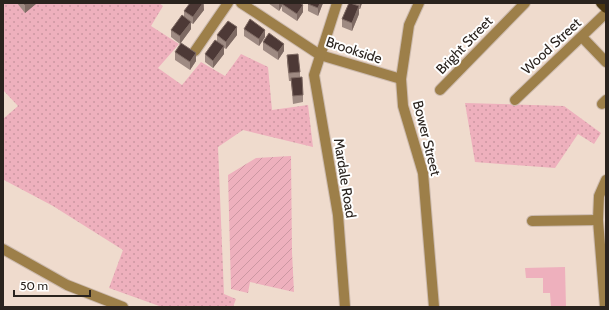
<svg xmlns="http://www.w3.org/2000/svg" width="609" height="310" font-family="Cabin,sans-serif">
  <defs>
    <pattern id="park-dots" width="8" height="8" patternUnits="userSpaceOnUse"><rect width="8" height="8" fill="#eeb0bd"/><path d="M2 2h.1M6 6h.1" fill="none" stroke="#cc97a2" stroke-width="1.8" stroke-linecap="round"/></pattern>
    <pattern id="garden-furrows" width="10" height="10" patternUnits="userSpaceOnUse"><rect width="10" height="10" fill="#eeb0bd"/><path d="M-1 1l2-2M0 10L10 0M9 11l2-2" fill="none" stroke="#cc97a2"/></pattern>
  </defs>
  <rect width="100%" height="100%" fill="#efdbcd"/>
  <path fill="#eeb0bd" d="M565 267 566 307H551L550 293H543V278H526L525 268Z"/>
  <g fill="url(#park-dots)">
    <path d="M3 3H159L163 6 151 26 179 44 158 68 182 85 201 62 225 76 241 54 268 67 272 110 308 105 313 147 243 130 218 147 224 294 236 299 233 307H162L109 288 123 250 53 206 4 180 3 119 18 106 3 90Z"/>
    <path d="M465 103 564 106 601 133 594 144 578 134 555 168 475 162Z"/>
  </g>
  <path fill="url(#garden-furrows)" d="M291 156 292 252 294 292 250 282 248 293 231 289 228 175 256 158Z"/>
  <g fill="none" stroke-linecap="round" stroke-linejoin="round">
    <g stroke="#ccbaae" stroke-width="12">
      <g id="minor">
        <path d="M241 3 320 55 401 79"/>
        <path d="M337 3 314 75 338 215 345 307"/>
        <path d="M419 3 409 25 401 79 403 106 423 173 434 307"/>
        <path d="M582 37 606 62"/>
        <path d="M195 51 228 3"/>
        <path d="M440 90 525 3"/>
        <path d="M515 100 606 13"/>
        <path d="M602 104 606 100"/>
        <path d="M532 221 598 220"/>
        <path d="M3 249 67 285 123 307"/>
        <path d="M605 307 598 220 599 196 606 180"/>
      </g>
    </g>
    <g stroke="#ccbaae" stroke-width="12">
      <path id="major" d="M601 3 606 8"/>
    </g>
    <use href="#minor" stroke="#9d7f49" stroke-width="10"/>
    <use href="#major" stroke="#4c3811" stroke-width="10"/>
  </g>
  <g fill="#9e8a82">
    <path d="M17 3H37L25 13Z"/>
    <path d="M204 3V10L193 24 191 23V29L180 44 171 37V30L184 17V11Z"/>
    <path d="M268 3H300L303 12 297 21 282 11V6L279 11Z"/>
    <path d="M323 3 318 16 308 11V4Z"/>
    <path d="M349 3H362L360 9H359V14L352 31 342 27V19Z"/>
    <path d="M244 29 265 37 259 46 244 36Z"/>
    <path d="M217 35H237L226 49 224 48V54L213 68 205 62V54L217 41Z"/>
    <path d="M263 42 284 51 278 60 263 50Z"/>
    <path d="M175 52 196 61 190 70 175 60Z"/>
    <path d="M287 55 300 72V77L303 95V102L293 104 291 81H289L287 63Z"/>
  </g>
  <g fill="#7e6a63">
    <path d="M28 3H37L25 13V5Z"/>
    <path d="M203 3 204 10 193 24V17Z"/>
    <path d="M279 3H284L282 4V6L279 11Z"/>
    <path d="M320 3H323L318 16V8Z"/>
    <path d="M360 3H362L360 9Z"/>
    <path d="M303 5V12L297 21V14Z"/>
    <path d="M359 6V14L352 31V23Z"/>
    <path d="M191 22V29L180 44V36Z"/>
    <path d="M237 27V35L226 49V42Z"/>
    <path d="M265 30V37L259 46V39Z"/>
    <path d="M284 44V51L278 60V52Z"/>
    <path d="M224 46V54L213 68V61Z"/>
    <path d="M196 53V61L190 70V62Z"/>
  </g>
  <g fill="#4d3936" stroke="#7e6a63">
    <path d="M23 3H28L25 5Z"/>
    <path d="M190 3H203L193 17 184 11Z"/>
    <path d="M282 3H300L303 5 297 14 282 4Z"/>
    <path d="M308 3H320L318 8 308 4Z"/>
    <path d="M349 3H350L359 6 352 23 342 19Z"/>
    <path d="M182 15 191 22 180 36 171 30Z"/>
    <path d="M250 19 265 30 259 39 244 29Z"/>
    <path d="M228 21 237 27 226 42 217 35Z"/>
    <path d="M269 33 284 44 278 52 263 42Z"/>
    <path d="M215 40 224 46 213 61 205 54Z"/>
    <path d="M181 43 196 53 190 62 175 52Z"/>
    <path d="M298 54 300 72 289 73 287 55Z"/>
    <path d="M302 77 303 95 293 96 291 78Z"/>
  </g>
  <g text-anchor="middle" stroke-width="4" stroke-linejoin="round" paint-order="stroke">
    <g font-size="14" fill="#2a231e" stroke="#fff">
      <text transform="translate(464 45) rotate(-46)" y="5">Bright Street</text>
      <text transform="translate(551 46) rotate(-43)" y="5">Wood Street</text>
      <text transform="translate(354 50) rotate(18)" y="5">Brookside</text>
      <text transform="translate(427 138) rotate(76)" y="5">Bower Street</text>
      <text transform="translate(345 178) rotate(81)" y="5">Mardale Road</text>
    </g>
  </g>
  <rect width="609" height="310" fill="none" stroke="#2a231e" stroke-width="8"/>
  <path d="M14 290v6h76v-6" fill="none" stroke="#2a231e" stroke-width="2"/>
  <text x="20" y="290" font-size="12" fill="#2a231e" stroke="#ffffff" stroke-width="3" paint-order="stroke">50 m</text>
</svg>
